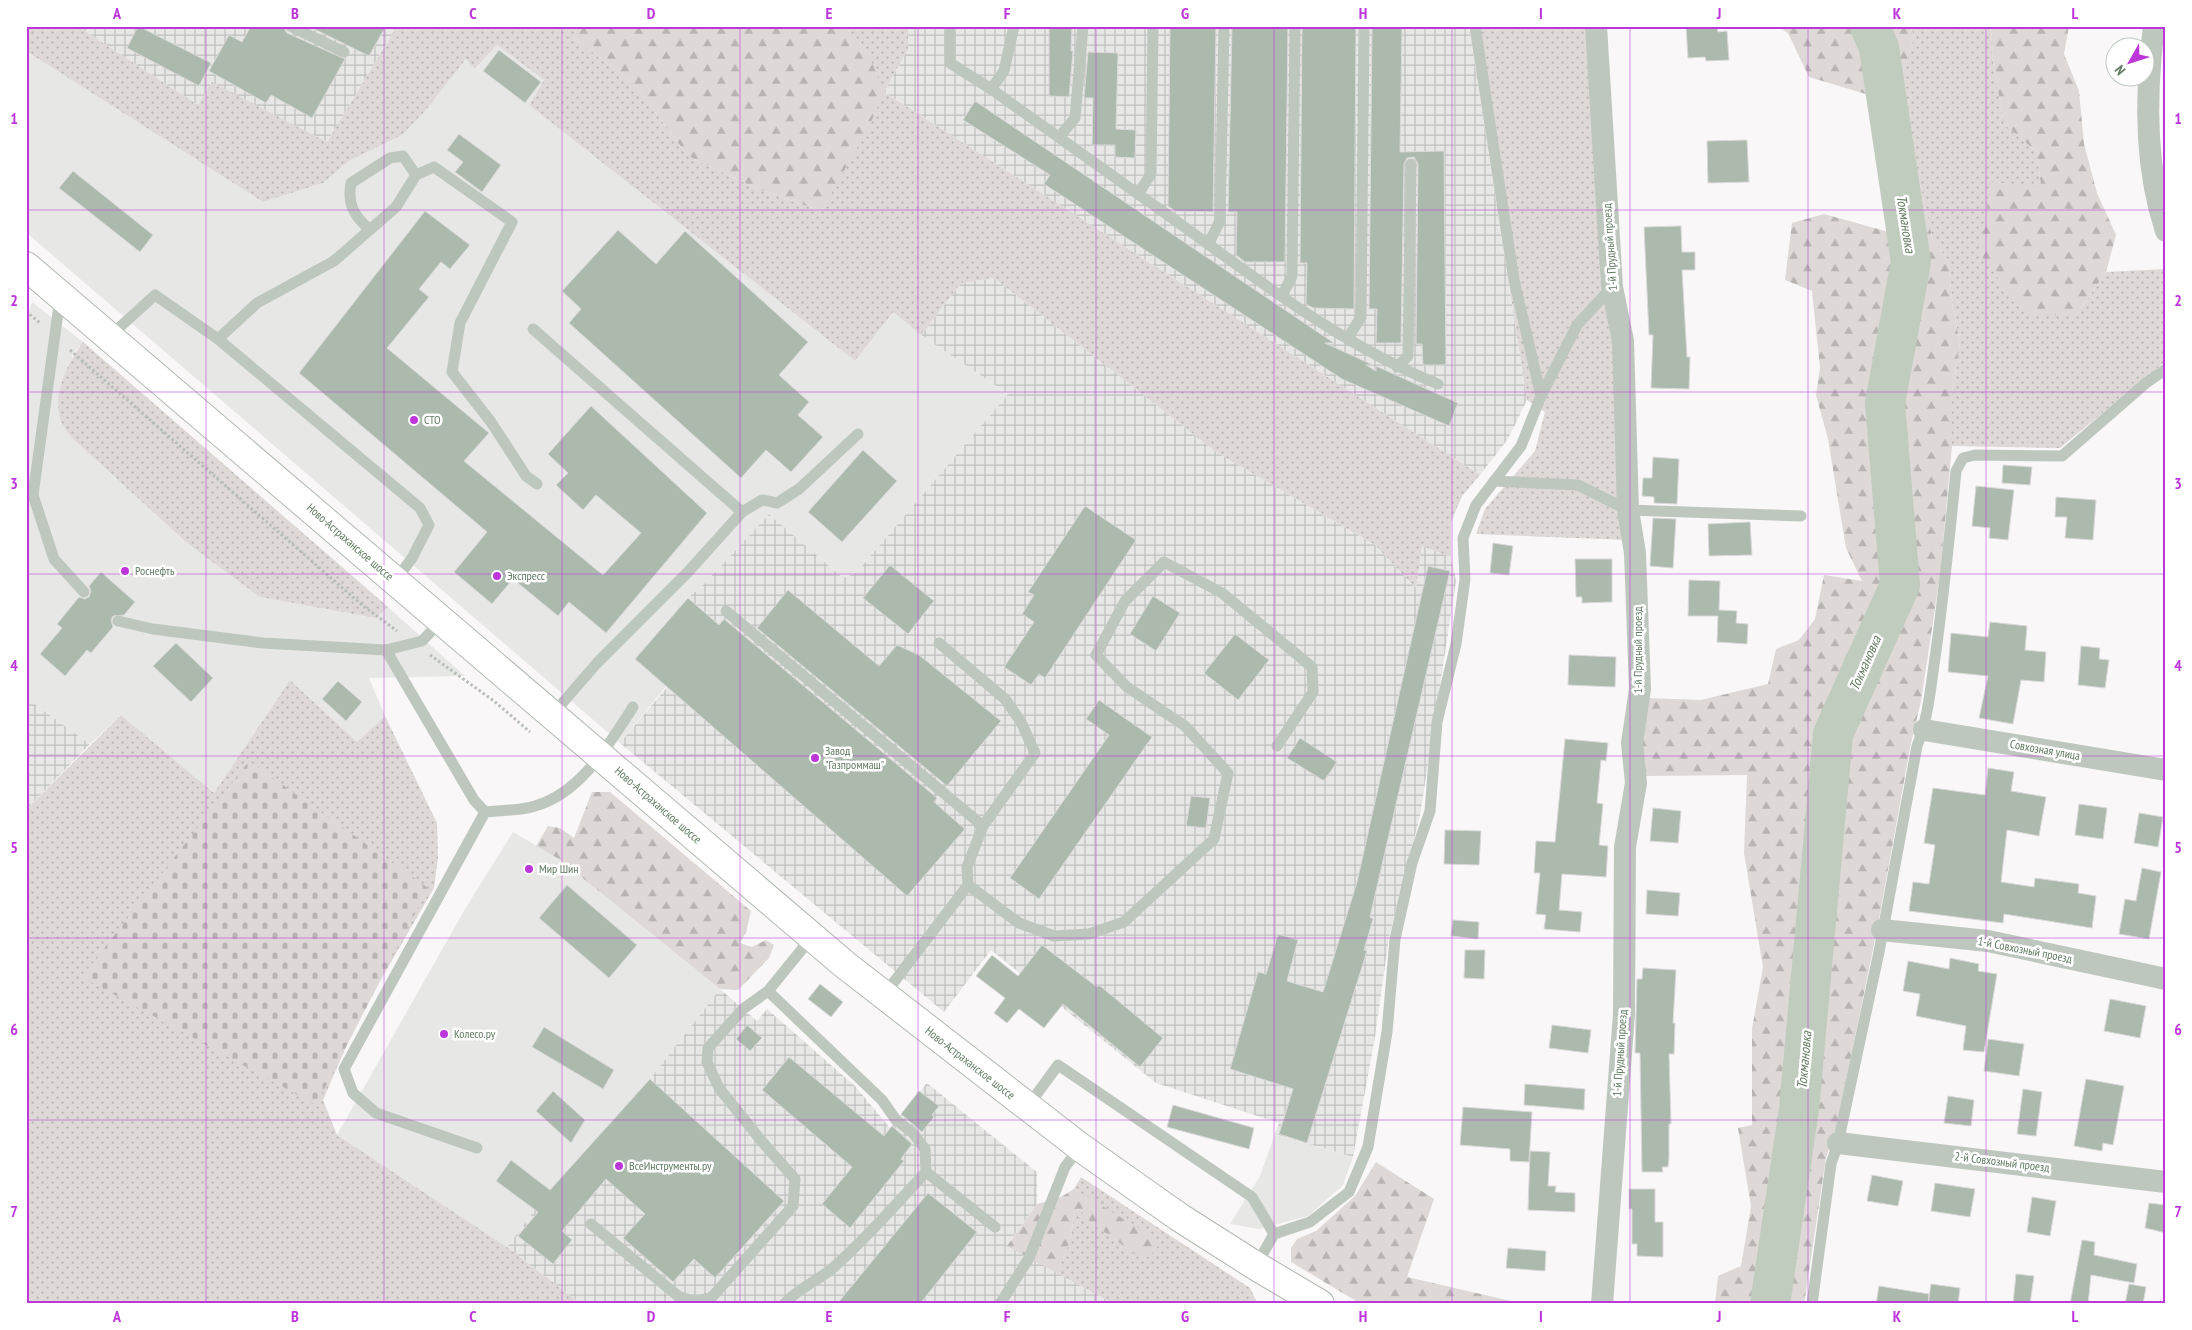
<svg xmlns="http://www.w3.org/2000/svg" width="2192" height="1330" font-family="'PT Sans Narrow',sans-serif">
  <defs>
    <pattern id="industrial-grid" width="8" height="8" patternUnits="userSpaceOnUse" patternTransform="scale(1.25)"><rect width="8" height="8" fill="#e7e8e6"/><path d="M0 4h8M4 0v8" fill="none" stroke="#bfc1be"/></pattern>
    <pattern id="grass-dots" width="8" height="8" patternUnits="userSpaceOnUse" patternTransform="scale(1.25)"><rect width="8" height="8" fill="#ded8d7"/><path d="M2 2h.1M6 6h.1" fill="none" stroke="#b7b4b2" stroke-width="1.8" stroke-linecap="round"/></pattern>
    <pattern id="forest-firs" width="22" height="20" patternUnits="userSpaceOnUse" patternTransform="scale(1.25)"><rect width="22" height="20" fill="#ded8d7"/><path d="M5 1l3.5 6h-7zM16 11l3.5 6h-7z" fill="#b7b4b2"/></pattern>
    <pattern id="cemetery-stones" width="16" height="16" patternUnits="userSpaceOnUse" patternTransform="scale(1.25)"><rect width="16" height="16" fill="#ded8d7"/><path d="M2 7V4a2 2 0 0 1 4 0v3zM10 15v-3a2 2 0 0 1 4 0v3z" fill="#b7b4b2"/></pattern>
  </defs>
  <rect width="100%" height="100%" fill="#f9f7f8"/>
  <g fill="#e7e8e6">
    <path d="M497 45 544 80 529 105 855 361 893 312 921 335 1008 394 856 573 843 578 769 514 704 584 688 598 666 686 620 743 29 235 26 51 263 202 323 183 349 161 402 135 426 110 467 58 476 69Z"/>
    <path d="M32 302 83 342 72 356V438L188 544 261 597 374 618 388 607 465 676 369 678 385 716 357 742 290 680 214 793 121 715 90 744 26 698V322Z"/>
    <path d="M513 832 559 859 720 989 650 1079 549 1191 507 1247 337 1135 465 909Z"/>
    <path d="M1275 1134 1353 1157 1343 1185 1308 1216 1259 1229 1230 1224 1260 1176Z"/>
  </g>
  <g fill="url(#industrial-grid)">
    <path d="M77 26H397L327 142 212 83 198 105Z"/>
    <path d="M908 26H1469L1527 400 1508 439 1480 475 884 92 908 49Z"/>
    <path d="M994 278 1216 452 1375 545 1416 588 1422 546 1451 557 1456 581 1420 816 1389 937 1375 1037 1353 1157 1275 1134 1279 1123 1156 1083 991 950 944 1012 620 743 719 625 688 598 704 584 769 514 843 578 856 573 1008 394 921 335 961 283Z"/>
    <path d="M26 698 90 744 26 810Z"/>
    <path d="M720 989 757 1021 767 1009 855 1086 890 1128 927 1083 1037 1172V1204L1007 1245 1114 1304H581L507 1247 549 1191 650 1079Z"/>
  </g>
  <g fill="url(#grass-dots)">
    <path d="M26 26H77L198 105 212 82 327 142 397 26H574V38L635 85 688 156 758 189 821 211 846 166 868 53 845 26H908V49L884 92 1480 475 1462 496 1451 522V557L1422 546 1416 588 1375 545 1216 452 994 278 961 283 921 335 893 312 855 361 529 105 544 80 497 45 475 69 466 59 426 110 402 135 349 161 323 183 263 202 26 51Z"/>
    <path d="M1469 26H1585L1604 219 1600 278 1613 323 1627 540 1476 534 1485 509 1535 451 1545 412 1527 400Z"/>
    <path d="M1910 26H1991L1993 62 2004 124 2037 152 2041 187 2075 316 2106 272 2166 269V361L2060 448 1952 446V395L1960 343 1953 308 1948 260 1933 241 1917 170 1902 77 1914 37Z"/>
    <path d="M83 342 388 607 375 618 260 597 188 544 72 438C68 432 62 425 60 418 53 392 68 363 83 342Z"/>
    <path d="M290 680 357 742 385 716 437 823 438 858 434 888 358 1019 323 1100 337 1135 507 1247 581 1304H26V810L121 715 214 793Z"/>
    <path d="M1081 1177 1250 1288 1258 1304H1114L1057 1273 1070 1241 1075 1210 1080 1209 1089 1221 1143 1260 1100 1206 1074 1189Z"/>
  </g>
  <g fill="url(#forest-firs)">
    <path d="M574 26H845L868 53 884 92 868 129 821 211 758 189 688 156 635 85 574 38Z"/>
    <path d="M1777 26H1910L1914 37 1902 77 1917 170 1933 241 1948 260 1953 308 1960 343 1952 395V446L1940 575 1921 701 1911 743 1877 930 1837 1124 1826 1158 1804 1304H1715L1718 1276 1741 1266 1751 1206 1738 1128 1752 1125V1029L1763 967 1744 853 1747 775 1644 776 1640 759 1648 698 1701 700 1768 684 1776 649 1799 640 1815 619 1824 575 1862 581 1846 548 1828 439 1816 395 1820 368 1812 291 1785 280 1792 223 1824 214 1896 234 1879 98 1809 77 1788 33Z"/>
    <path d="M1991 26H2069L2064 54 2079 91 2084 144 2097 193 2116 235 2106 272 2075 316 2025 314 1979 253 1991 182 2041 187 2037 152 2004 124 1993 62Z"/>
    <path d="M592 792H610L751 911 746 932 740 943 752 947 766 940 774 945 769 958 738 990 720 989 559 859 536 846 548 826 560 828 574 838Z"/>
    <path d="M1376 1162 1434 1199 1407 1277 1524 1304H1361L1291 1262V1248L1297 1239 1316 1231 1355 1196Z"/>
    <path d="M1074 1189 1150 1235 1158 1249 1143 1260 1089 1221 1080 1209 1075 1210 1070 1241 1057 1273 1007 1246 1037 1204 1061 1197Z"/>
  </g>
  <path fill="url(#cemetery-stones)" d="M249 761 428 888 316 1105 82 977Z"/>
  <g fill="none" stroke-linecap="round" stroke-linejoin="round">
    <path stroke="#c0ccbe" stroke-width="40" d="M1770 1304 1799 1109 1833 734 1900 585 1885 403 1911 262 1879 48 1870 26"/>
  </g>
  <g fill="#acb9ad" stroke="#dbd9da">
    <path d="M138 26 211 63 199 86 127 48Z"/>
    <path d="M251 26H283L287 33 345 59 312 118 271 95 266 103 209 71 229 35 242 42Z"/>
    <path d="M308 26H386L369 56Z"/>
    <path d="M1049 26H1072L1071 51H1073L1069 97 1049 96Z"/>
    <path d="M1170 26H1216L1213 212 1175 211 1168 206Z"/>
    <path d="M1232 26H1288L1285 262H1245L1236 255 1237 212H1228Z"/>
    <path d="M1302 26H1356L1354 309 1313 308 1306 304 1307 263H1300Z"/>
    <path d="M1372 26H1402L1400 152 1444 151 1446 365H1423L1422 344H1416L1418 164 1414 157 1407 158 1404 164 1401 343H1376L1377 309H1369Z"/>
    <path d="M1686 26H1717L1718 32 1727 31 1729 60 1706 61 1705 57 1688 58Z"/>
    <path d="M499 50 541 82 525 103 483 71Z"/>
    <path d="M1088 52 1118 53 1116 129 1136 130 1135 158 1115 157V145H1092L1093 98H1084Z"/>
    <path d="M975 101 1334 343H1325L1373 365H1366L1376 371V366L1458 403 1449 426 1342 379 1044 184 1050 175 963 120Z"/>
    <path d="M459 134 501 165 482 192 455 172 463 162 447 150Z"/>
    <path d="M1747 140 1749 182 1708 183 1707 141Z"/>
    <path d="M73 171 153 235 140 252 59 188Z"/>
    <path d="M425 211 470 245 450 269 441 262 419 289 429 297 387 348 489 433 464 461 603 575 641 533 596 495 583 510 556 485 568 473 548 454 591 406 707 513 606 633 569 602 558 616 513 579 492 604 454 572 487 532 299 373Z"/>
    <path d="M1681 226 1682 252H1695V270H1682L1687 357H1690L1689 389 1651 388 1653 335H1649L1644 227Z"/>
    <path d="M618 230 656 264 685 231 808 342 779 375 809 402 798 415 823 437 791 472 766 450 741 478 569 323 581 309 562 291Z"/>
    <path d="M863 450 897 481 842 542 808 512Z"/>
    <path d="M1653 457 1679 459 1677 504 1654 503V497L1642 496 1643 478H1652Z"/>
    <path d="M2003 465 2032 467 2030 485 2002 483Z"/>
    <path d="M1976 486 2014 490 2008 540 1989 538 1990 528 1972 526Z"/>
    <path d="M2056 497 2096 500 2093 540 2065 538 2067 517H2055Z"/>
    <path d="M1085 506 1136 540 1045 678 1039 674 1031 685 1004 667 1034 622 1022 614 1034 595 1028 592Z"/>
    <path d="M1653 518 1676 519 1673 568 1650 566Z"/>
    <path d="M1750 522 1752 555 1709 556 1708 524Z"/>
    <path d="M1493 543 1513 546 1509 575 1490 573Z"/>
    <path d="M1575 559H1612V602L1582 603V597H1576Z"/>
    <path d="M890 565 934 601 908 634 863 598Z"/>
    <path d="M1428 566 1450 571 1370 917 1373 919 1364 950 1367 951 1307 1143 1279 1134 1293 1089 1230 1069 1258 972 1266 974 1278 934 1298 940 1287 981 1323 992 1357 882Z"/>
    <path d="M101 572 135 602 124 615 113 616 111 620 113 627 91 653 87 650 65 676 40 654 62 628 57 624 79 597 85 599 89 597 91 591 89 586Z"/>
    <path d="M1689 580 1720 581 1719 610 1737 611 1736 623 1748 624 1747 644 1717 642 1718 616H1688Z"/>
    <path d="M788 590 879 666 897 645 919 655 1001 721 947 786 757 628Z"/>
    <path d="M1153 596 1180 613 1156 651 1130 634Z"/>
    <path d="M688 598 719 625 724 619 937 798 934 802 965 829 907 896 635 659Z"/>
    <path d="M1990 622 2027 626 2025 650 2046 652 2044 682 2021 680 2013 724 1979 718 1988 676 1948 672 1951 633 1988 637Z"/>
    <path d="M1235 634 1269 660 1238 700 1204 673Z"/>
    <path d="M176 643 213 678 191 702 153 666Z"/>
    <path d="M2081 646 2100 648 2099 659 2109 660 2105 688 2078 685Z"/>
    <path d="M1569 655 1616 657 1615 687 1568 685Z"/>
    <path d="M338 681 362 702 346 721 322 699Z"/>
    <path d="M1099 700 1152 737 1039 899 1010 878 1109 735 1086 719Z"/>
    <path d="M1300 738 1337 762 1324 781 1287 758Z"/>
    <path d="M1565 739 1608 743 1606 761 1601 760 1597 803 1603 804 1599 845 1608 846 1606 877 1562 874 1559 910 1582 912 1580 932 1544 929 1546 915 1536 914 1540 873H1534L1536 841 1555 842Z"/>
    <path d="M1988 768 2014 772 2011 791 2046 797 2039 836 2007 830 2001 882 2034 887 2035 878 2079 884 2078 893 2096 896 2092 928 2004 914 2003 923 1909 911 1913 882 1929 884 1935 845 1924 843 1933 788 1985 795Z"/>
    <path d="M1191 796 1210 798 1206 828 1186 826Z"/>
    <path d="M2079 804 2107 808 2103 839 2075 835Z"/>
    <path d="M1653 808 1681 811 1678 843 1650 841Z"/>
    <path d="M2139 813 2163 817 2158 847 2134 843Z"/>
    <path d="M1445 830 1481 831 1479 865 1444 864Z"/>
    <path d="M2142 868 2161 872 2149 939 2119 934 2125 899 2136 901Z"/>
    <path d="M567 885 637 945 609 978 539 918Z"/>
    <path d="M1647 890 1680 893 1678 916 1646 914Z"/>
    <path d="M1453 920 1479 922 1478 939 1451 936Z"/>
    <path d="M1042 945 1097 987 1099 985 1163 1038 1140 1067 1063 1004 1044 1028 1019 1009 1007 1023 994 1013 1005 998 976 976 992 955 1018 976Z"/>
    <path d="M1465 950H1485L1484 979 1464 978Z"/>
    <path d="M1950 958 1979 964 1978 971 1997 974 1984 1052 1963 1050 1966 1026 1916 1016 1920 994 1903 991 1908 961 1949 969Z"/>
    <path d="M1643 968 1676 970 1673 1023H1675L1674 1054H1669L1671 1124H1669V1158L1668 1167H1662L1663 1172H1642L1640 1053H1635L1637 979H1642Z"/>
    <path d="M820 984 843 1002 831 1017 808 999Z"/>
    <path d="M2110 999 2146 1006 2140 1038 2104 1031Z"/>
    <path d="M747 1025 762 1038 750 1051 736 1039Z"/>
    <path d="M1552 1025 1591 1030 1588 1053 1549 1048Z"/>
    <path d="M544 1027 614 1070 603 1089 532 1047Z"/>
    <path d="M1988 1039 2024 1044 2019 1076 1984 1071Z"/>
    <path d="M789 1057 884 1136 892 1126 912 1144 901 1159 904 1161 850 1228 822 1204 852 1167 762 1090Z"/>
    <path d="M650 1079 784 1201 715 1278 694 1259 673 1282 623 1238 645 1214 606 1179 562 1231 572 1240 553 1264 518 1236 538 1212 496 1181 511 1160 550 1190Z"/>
    <path d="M2086 1079 2124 1086 2113 1145 2103 1143 2102 1151 2074 1146Z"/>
    <path d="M1525 1084 1585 1089 1584 1110 1524 1105Z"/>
    <path d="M2023 1089 2042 1092 2036 1136 2017 1134Z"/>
    <path d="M553 1091 585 1120 571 1143 536 1111Z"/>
    <path d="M919 1091 939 1106 932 1115 934 1117 922 1132 901 1114Z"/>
    <path d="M1948 1096 1974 1100 1971 1126 1944 1123Z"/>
    <path d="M1173 1105 1254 1128 1249 1149 1167 1127Z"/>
    <path d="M1463 1107 1532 1112 1529 1162 1510 1161V1149L1460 1145Z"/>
    <path d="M1530 1151 1550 1152 1548 1186H1556L1555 1192 1575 1193V1212L1528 1210Z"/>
    <path d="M1872 1175 1903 1181 1898 1206 1867 1201Z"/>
    <path d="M1935 1183 1975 1189 1970 1217 1931 1211Z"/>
    <path d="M1629 1189H1655V1222H1663V1257L1637 1256V1244H1632V1209H1629Z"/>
    <path d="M928 1193 977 1232 920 1304H837Z"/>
    <path d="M2032 1197 2056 1201 2050 1236 2027 1232Z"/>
    <path d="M2149 1203 2166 1205V1233L2145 1228Z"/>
    <path d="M2082 1240 2095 1242 2094 1255 2137 1264 2134 1283 2091 1275 2088 1304H2070Z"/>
    <path d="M1508 1248 1546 1251 1545 1271 1506 1268Z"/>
    <path d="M2016 1274 2034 1276 2030 1304H2013Z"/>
    <path d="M1931 1284 1960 1288 1958 1304H1928Z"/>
    <path d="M2129 1284 2146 1287 2143 1304H2125Z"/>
    <path d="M1879 1286 1929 1294 1928 1304H1876Z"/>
  </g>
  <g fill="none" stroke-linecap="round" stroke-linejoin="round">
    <g stroke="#b0bab0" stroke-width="30">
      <path id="primary" d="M26 266 844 964 1080 1147 1179 1217 1256 1266 1320 1304"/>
    </g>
    <g stroke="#b7beb7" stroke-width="3" stroke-dasharray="2.5 2.5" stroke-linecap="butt">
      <path d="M26 311 41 324"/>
      <path d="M70 350 362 605 397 631"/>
      <path d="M430 655 494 701 530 732"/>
    </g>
    <g stroke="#bec7be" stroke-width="11">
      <path d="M290 26 344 52"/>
      <path d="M950 26V63L991 89"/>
      <path d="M1014 26 1004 71 991 89 1138 194"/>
      <path d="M1153 26 1151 174 1138 194C1235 261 1328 340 1438 384"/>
      <path d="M1475 26 1514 280 1541 396"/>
      <path d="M1059 137 1075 118 1083 26"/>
      <path d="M416 175 434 167 512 222 460 323 452 372 491 422 526 476 537 484"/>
      <path d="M1209 243 1220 221 1224 26"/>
      <path d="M1282 296 1292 276 1295 26"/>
      <path d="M60 298 33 495 54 559 84 592"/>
      <path d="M533 329 742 512"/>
      <path d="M110 336 155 295 218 339 420 508 429 525 412 558 396 580"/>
      <path d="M1348 338 1361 317 1364 26"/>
      <path d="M218 339 257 303 334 261 396 207 416 175 403 156 390 158 351 183C347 204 354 216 370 230"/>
      <path d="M1397 367 1408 356 1411 164"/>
      <path d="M1494 481 1578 485 1628 510 1801 516"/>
      <path d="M726 611 983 826"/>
      <path d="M118 621 153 629 263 643 386 650 422 641 442 620"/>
      <path d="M939 643 1005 699 1021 722 1035 753 983 826 967 867 968 885"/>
      <path d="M386 650 474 800 485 812 344 1069 353 1093 376 1113 477 1148"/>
      <path d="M552 715 597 663 688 572 742 512 762 500 777 503 799 489 858 434"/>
      <path d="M485 812C501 810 520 811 535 806 581 793 609 744 633 707"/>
      <path d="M768 991 882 1100 896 1120 913 1133 925 1149 926 1172C896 1204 867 1238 834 1267 818 1281 798 1288 784 1304"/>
      <path d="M884 995 968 885 1019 923 1054 936 1089 934 1124 922 1214 839 1228 773 1185 726 1127 687 1096 655 1125 601 1164 562 1222 593 1312 667 1313 692 1277 746"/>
      <path d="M1028 1106 1058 1065 1252 1197 1274 1234"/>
      <path d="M926 1172 995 1227"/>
      <path d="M591 1224 678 1296 695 1302 712 1297 793 1206 795 1179 764 1144 719 1088 707 1062 708 1048 743 1009 768 991 812 937"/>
      <path d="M1256 1266 1274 1234 1310 1222 1349 1192 1368 1147 1387 1032 1395 939 1412 863 1430 811 1437 722 1456 644 1465 579 1463 538 1476 505 1521 446 1541 396 1577 325 1612 287"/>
      <path d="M1000 1304 1029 1258 1065 1167 1080 1147"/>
      <path d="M1812 1304 1831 1164 1838 1143 1879 952 1917 746C1929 716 1931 683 1936 651 1944 592 1950 532 1956 471L1963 458 1975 455 2062 456 2146 383 2166 369"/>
    </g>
    <g stroke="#bec7be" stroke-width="22">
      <path d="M1596 26 1612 287 1623 341 1628 510 1635 553 1640 689 1632 743 1636 783 1625 847 1624 1014 1602 1304"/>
      <path d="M2154 26C2145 94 2144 165 2166 231"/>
      <path d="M1924 730 2166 770"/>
      <path d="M1882 930 1988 941 2166 979"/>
      <path d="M1838 1143 2166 1182"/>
    </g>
    <use href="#primary" stroke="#fff" stroke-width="28"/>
  </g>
  <path fill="none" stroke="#bc36da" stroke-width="1" stroke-opacity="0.55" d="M206 26V1304M384 26V1304M562 26V1304M740 26V1304M918 26V1304M1096 26V1304M1274 26V1304M1452 26V1304M1630 26V1304M1808 26V1304M1986 26V1304M26 210H2166M26 392H2166M26 574H2166M26 756H2166M26 938H2166M26 1120H2166"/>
  <g fill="#bc36da" stroke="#fff" stroke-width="2">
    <circle cx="414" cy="420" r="5"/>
    <circle cx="125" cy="571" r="5"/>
    <circle cx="497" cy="576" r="5"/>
    <circle cx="815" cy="758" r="5"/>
    <circle cx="529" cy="869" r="5"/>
    <circle cx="444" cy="1034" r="5"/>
    <circle cx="619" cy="1166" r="5"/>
  </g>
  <g text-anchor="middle" stroke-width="5" stroke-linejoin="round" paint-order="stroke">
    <g font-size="12" fill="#617b62" stroke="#fff">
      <text transform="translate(1610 247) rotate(-94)" y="4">1-й Прудный проезд</text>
      <text transform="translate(350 542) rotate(41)" y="4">Ново-Астраханское шоссе</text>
      <text transform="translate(1638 650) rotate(-90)" y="4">1-й Прудный проезд</text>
      <text transform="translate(2045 750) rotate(10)" y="4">Совхозная улица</text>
      <text transform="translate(658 805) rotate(41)" y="4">Ново-Астраханское шоссе</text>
      <text transform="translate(2025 950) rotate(11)" y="4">1-й Совхозный проезд</text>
      <text transform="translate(1620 1053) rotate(-86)" y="4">1-й Прудный проезд</text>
      <text transform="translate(970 1063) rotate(38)" y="4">Ново-Астраханское шоссе</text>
      <text transform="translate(2002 1162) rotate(7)" y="4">2-й Совхозный проезд</text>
    </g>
    <g font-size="12" fill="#617b62" stroke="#fff" text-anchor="start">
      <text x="424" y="424">СТО</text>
      <text x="135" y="575">Роснефть</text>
      <text x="507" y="580">Экспресс</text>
      <text x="825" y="755">Завод<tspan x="825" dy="14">"Газпроммаш"</tspan></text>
      <text x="539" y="873">Мир Шин</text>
      <text x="454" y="1038">Колесо.ру</text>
      <text x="629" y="1170">ВсеИнструменты.ру</text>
    </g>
    <g font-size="14" font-style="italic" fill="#647b60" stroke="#fff">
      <text transform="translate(1906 224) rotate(81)" y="5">Токмановка</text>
      <text transform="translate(1865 663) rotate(-66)" y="5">Токмановка</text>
      <text transform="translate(1804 1060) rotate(-85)" y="5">Токмановка</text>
    </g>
  </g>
  <rect width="2192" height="1330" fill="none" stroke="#ffffff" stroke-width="55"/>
  <g transform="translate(2130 62) rotate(231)"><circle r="24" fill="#ffffff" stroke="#c0cac0"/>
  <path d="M0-4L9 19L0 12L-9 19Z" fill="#bc36da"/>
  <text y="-8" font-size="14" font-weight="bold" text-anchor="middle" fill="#617b62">N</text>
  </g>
  <rect x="28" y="28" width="2136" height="1274" fill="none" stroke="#bc36da" stroke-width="2"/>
  <g font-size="16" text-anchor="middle" font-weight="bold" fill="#bc36da">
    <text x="117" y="19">A</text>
    <text x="295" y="19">B</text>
    <text x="473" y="19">C</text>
    <text x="651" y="19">D</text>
    <text x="829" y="19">E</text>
    <text x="1007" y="19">F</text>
    <text x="1185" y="19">G</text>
    <text x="1363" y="19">H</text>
    <text x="1541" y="19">I</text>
    <text x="1719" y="19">J</text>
    <text x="1897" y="19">K</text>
    <text x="2075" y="19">L</text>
    <text x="14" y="124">1</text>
    <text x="2178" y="124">1</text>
    <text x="14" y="306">2</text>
    <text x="2178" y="306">2</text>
    <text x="14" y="489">3</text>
    <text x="2178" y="489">3</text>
    <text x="14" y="671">4</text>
    <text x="2178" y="671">4</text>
    <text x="14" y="853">5</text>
    <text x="2178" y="853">5</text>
    <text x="14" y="1035">6</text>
    <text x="2178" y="1035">6</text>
    <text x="14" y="1217">7</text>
    <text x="2178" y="1217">7</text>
    <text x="117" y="1322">A</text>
    <text x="295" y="1322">B</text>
    <text x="473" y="1322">C</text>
    <text x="651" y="1322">D</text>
    <text x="829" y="1322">E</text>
    <text x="1007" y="1322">F</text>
    <text x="1185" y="1322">G</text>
    <text x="1363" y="1322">H</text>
    <text x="1541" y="1322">I</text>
    <text x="1719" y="1322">J</text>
    <text x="1897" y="1322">K</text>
    <text x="2075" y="1322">L</text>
  </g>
</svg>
